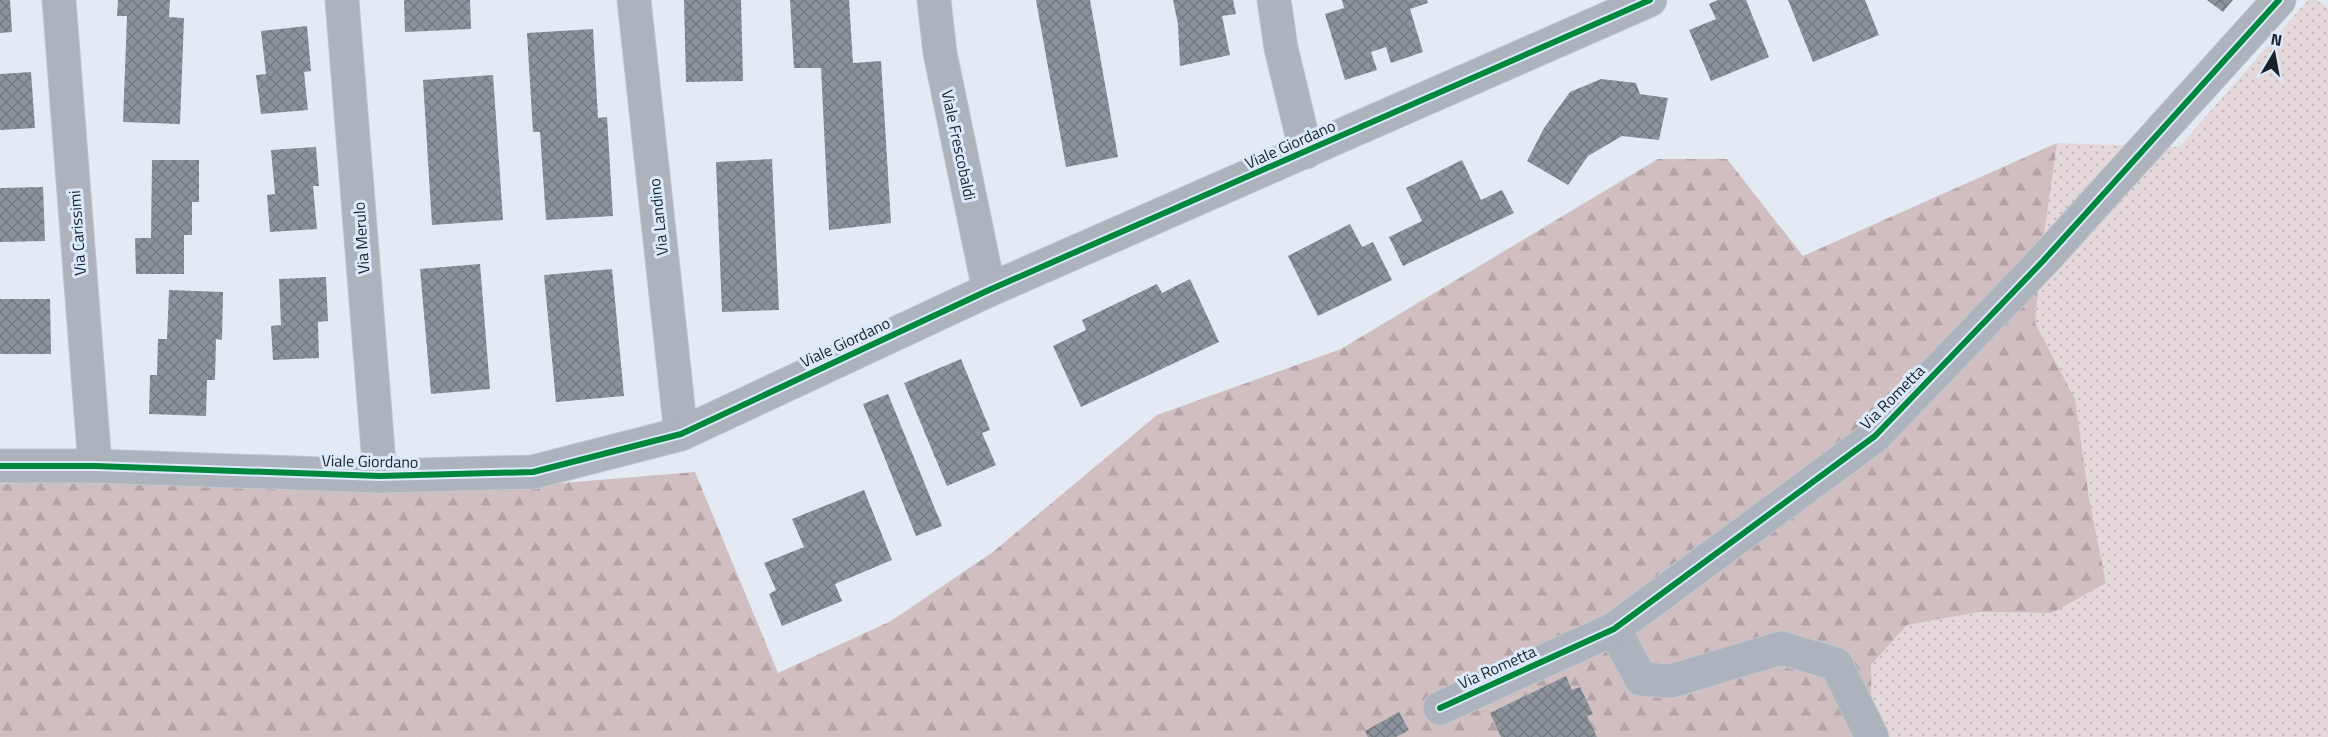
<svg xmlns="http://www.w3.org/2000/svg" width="2328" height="737" font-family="'Titillium Web',sans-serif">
  <defs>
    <pattern id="green-dots" width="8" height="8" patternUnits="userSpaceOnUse" patternTransform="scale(1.5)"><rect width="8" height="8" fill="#e4d8db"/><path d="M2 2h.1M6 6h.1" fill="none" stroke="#c3b9bc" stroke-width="1.8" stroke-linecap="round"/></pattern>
    <pattern id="forest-firs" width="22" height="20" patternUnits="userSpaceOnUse" patternTransform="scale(1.5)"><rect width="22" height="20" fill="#d1bec1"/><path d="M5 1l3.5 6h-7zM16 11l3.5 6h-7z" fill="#b3a3a6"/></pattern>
    <pattern id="building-cross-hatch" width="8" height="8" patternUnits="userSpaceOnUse" patternTransform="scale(1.5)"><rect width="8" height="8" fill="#8c939b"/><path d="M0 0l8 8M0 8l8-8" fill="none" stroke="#72787f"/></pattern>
  </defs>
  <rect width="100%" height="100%" fill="#e3eaf4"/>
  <path fill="url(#green-dots)" d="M2308 0H2317L2328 8V737H1872L1871 665 1907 625 1978 612 2052 613 2106 583 2089 498 2075 399 2035 323 2041 256 2057 143 2179 147Z"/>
  <path fill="url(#forest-firs)" d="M2057 143 2041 256 2035 323 2075 399 2089 498 2106 583 2052 613 1978 612 1907 625 1871 665 1872 737H0V484L135 477 501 488 695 472 778 673 891 621 993 552 1157 415 1341 349 1658 159H1727L1803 256Z"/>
  <g fill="url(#building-cross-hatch)">
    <path d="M0 0H10L12 32 0 33Z"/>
    <path d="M118 0H170L169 17 184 18 180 124 123 122 127 16H117Z"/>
    <path d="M404 0H470L471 29 405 32Z"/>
    <path d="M684 0H741L743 81 686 82Z"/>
    <path d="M790 0H849L853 63 881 61 891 223 829 230 821 68H794Z"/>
    <path d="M1036 0H1090L1118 157 1066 167Z"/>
    <path d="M1173 0H1233L1236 14 1222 16 1230 55 1180 66 1178 24Z"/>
    <path d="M1342 0H1427L1428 3 1410 9 1423 52 1391 63 1386 47 1371 52 1377 70 1345 80 1325 14 1344 8Z"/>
    <path d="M1718 0H1746L1769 57 1711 81 1689 30 1716 19 1709 4Z"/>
    <path d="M1788 0H1865L1879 35 1813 62Z"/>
    <path d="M2207 0H2233L2223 12Z"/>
    <path d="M307 26 311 71 304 72 308 110 261 114 256 75 266 74 261 31Z"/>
    <path d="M593 29 598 118 607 117 613 216 546 220 540 132H533L527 33Z"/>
    <path d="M31 72 35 128 0 130V74Z"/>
    <path d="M493 75 503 220 432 225 423 80Z"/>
    <path d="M1601 79 1636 83 1640 94 1668 98 1659 140 1622 136 1588 156 1568 185 1527 161 1544 128 1570 92Z"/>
    <path d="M316 147 319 186H313L317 229 270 232 267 195 275 194 271 150Z"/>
    <path d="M772 159 779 310 722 312 716 162Z"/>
    <path d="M152 160H199V202H192V235H184V274H136L135 238H151Z"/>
    <path d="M1462 160 1481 200 1502 190 1514 213 1403 266 1389 237 1422 221 1406 188Z"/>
    <path d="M43 187 45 241 0 242V188Z"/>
    <path d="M1350 224 1362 247 1373 242 1392 280 1318 316 1288 256Z"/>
    <path d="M480 264 490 389 431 394 420 269Z"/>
    <path d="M612 269 624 396 556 402 544 275Z"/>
    <path d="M326 277 328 321 318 322 319 358 273 360 271 326 281 325 279 279Z"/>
    <path d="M1190 279 1219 342 1081 407 1053 346 1086 330 1082 320 1157 284 1162 293Z"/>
    <path d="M169 290 223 292 222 340 216 339 215 380H207L206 416 149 414 150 375H157L158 339H167Z"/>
    <path d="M0 299H50L51 354H0Z"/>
    <path d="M961 359 990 430 982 433 996 465 947 486 904 383Z"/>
    <path d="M888 394 942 526 916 536 863 404Z"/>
    <path d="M864 490 892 560 835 584 842 601 782 626 769 594 776 590 764 563 804 547 792 519Z"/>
    <path d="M1566 676 1572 690 1580 687 1593 714 1587 716 1597 737H1501L1490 713Z"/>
    <path d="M1399 712 1409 730 1396 737H1368L1365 731Z"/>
  </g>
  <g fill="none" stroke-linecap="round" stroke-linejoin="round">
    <g stroke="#c0c7ce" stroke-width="35">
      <g id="minor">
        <path d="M59 0 95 466"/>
        <path d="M342 0 380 476"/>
        <path d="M634 0 681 434"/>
        <path d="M934 0 940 53 989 290"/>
        <path d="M1274 0 1281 48 1306 152"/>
        <path d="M0 466H95L380 476 533 472 681 434 989 290 1650 0"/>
        <path d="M1614 629 1641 679 1671 681 1781 648 1836 664 1872 737"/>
        <path d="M1440 708 1614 629 1875 436 2043 261 2279 0"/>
      </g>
    </g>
    <use href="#minor" stroke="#acb3bd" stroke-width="33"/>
    <g stroke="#dce9fb" stroke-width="10">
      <g id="cycleway">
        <path d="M0 466H95L380 476 533 472 681 434 989 290 1650 0"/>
        <path d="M1440 708 1614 629 1875 436 2043 261 2279 0"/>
      </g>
    </g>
    <use href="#cycleway" stroke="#00873e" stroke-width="6"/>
  </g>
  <g text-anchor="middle" stroke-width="6" stroke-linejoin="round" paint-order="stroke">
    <g font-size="16" fill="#19212b" stroke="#dce9fb">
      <text transform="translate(1290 144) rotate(-24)" y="6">Viale Giordano</text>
      <text transform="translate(959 145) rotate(78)" y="6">Viale Frescobaldi</text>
      <text transform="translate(658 217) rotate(-96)" y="6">Via Landino</text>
      <text transform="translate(77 233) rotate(-94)" y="6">Via Carissimi</text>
      <text transform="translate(361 238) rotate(-94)" y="6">Via Merulo</text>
      <text transform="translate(845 342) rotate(-25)" y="6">Viale Giordano</text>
      <text transform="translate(1892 397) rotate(-45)" y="6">Via Rometta</text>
      <text transform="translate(370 461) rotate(1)" y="6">Viale Giordano</text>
      <text transform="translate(1497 667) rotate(-24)" y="6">Via Rometta</text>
    </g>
  </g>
  <g transform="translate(2274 54) rotate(10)" stroke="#dce9fb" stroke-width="4.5" paint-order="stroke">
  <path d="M0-4.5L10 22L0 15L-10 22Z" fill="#19212b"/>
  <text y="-9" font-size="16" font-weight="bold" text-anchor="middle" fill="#19212b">N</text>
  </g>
</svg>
